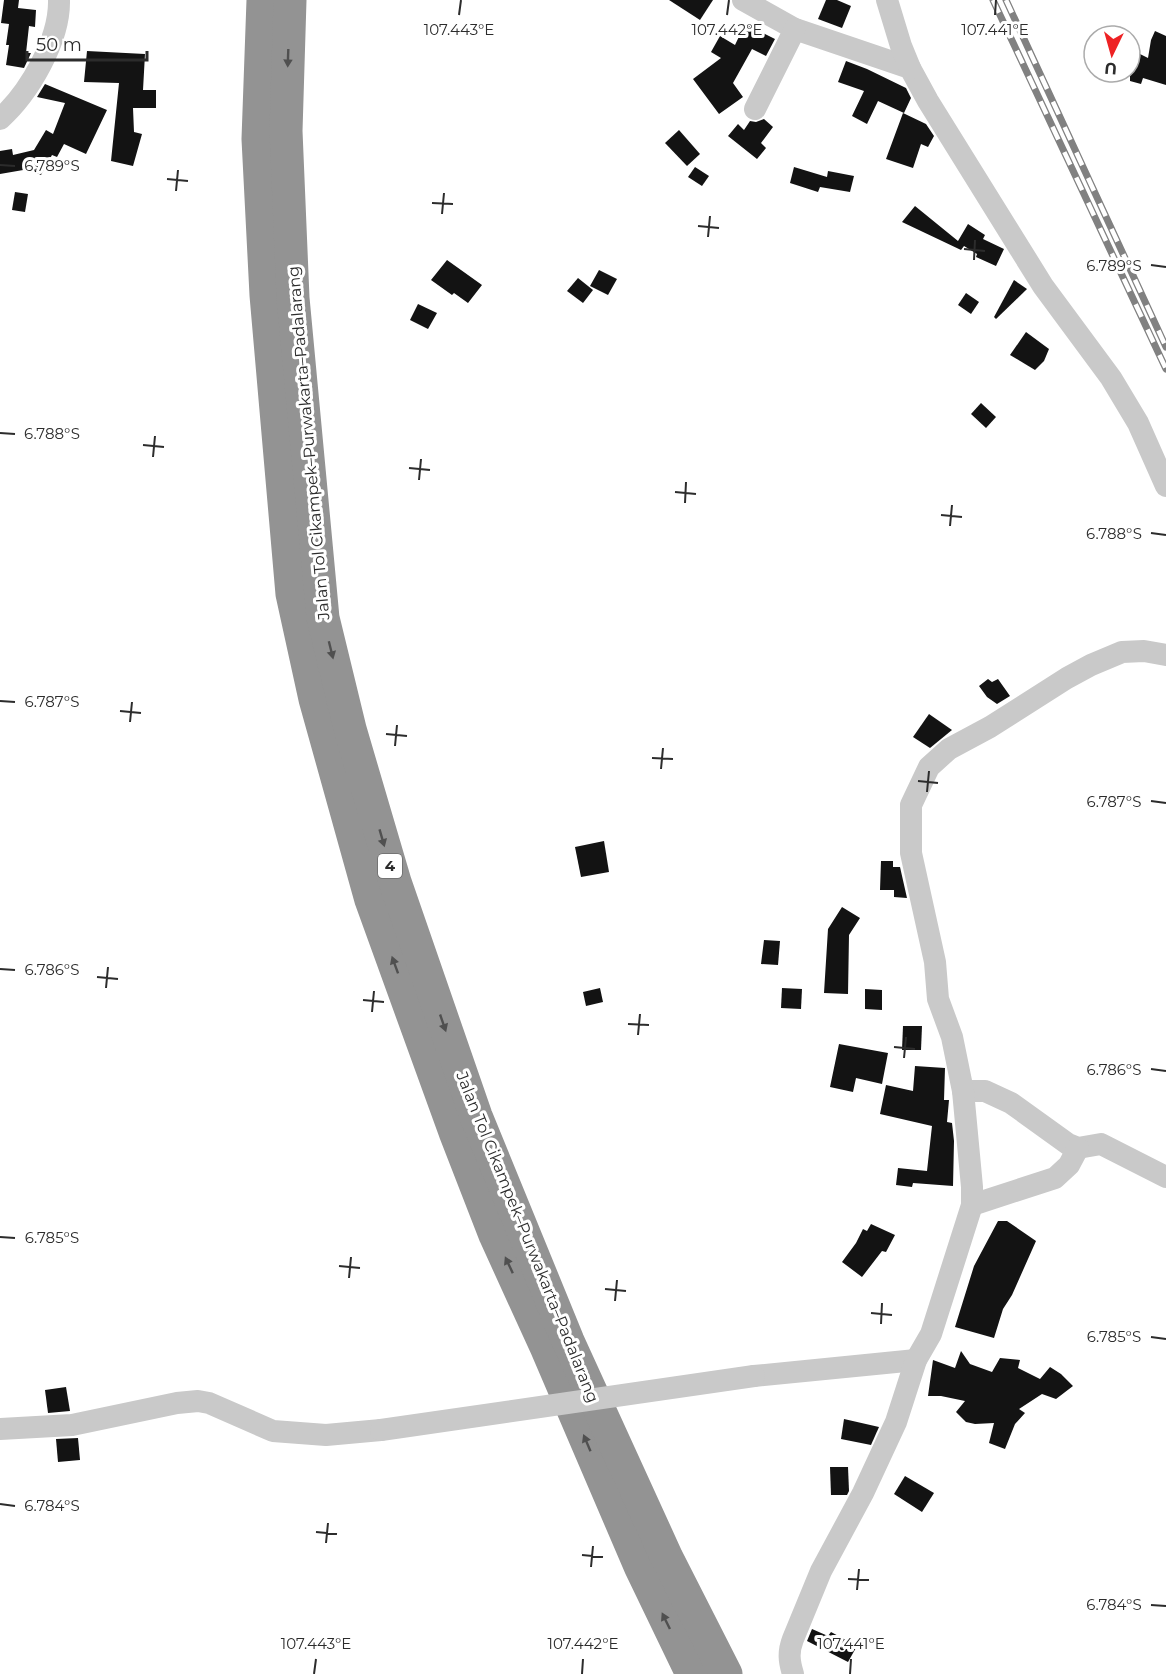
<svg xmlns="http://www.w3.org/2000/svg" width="1166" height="1674" font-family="Montserrat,sans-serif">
  <rect width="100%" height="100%" fill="#fff"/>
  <g fill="#131313">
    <path d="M4 0H19L18 8 36 10 35 27 29 26 26 53H31L24 68 6 65 9 45H6L9 24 1 23Z"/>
    <path d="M669 0H713L700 20Z"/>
    <path d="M826 0H837L851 6 842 28 818 19Z"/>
    <path d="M745 24 775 39 766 56 752 49 733 83 743 97 719 114 693 79 721 58 711 52 720 36 735 45Z"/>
    <path d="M1155 31 1166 36V85L1143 78 1141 84 1130 81V49L1148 58 1151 40Z"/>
    <path d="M87 51 145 54 143 90H156V108H133L134 132 142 134 133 166 111 161 119 83 84 82Z"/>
    <path d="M846 61 867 69 906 88 911 98 904 113 878 101 867 124 852 116 864 91 838 82Z"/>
    <path d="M45 84 107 110 86 154 64 144 57 157 52 155 41 175 29 169 0 174V151L12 149 13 155 34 150 46 130 53 134 65 103 37 97Z"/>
    <path d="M903 113 926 124 934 136 928 147 921 144 913 168 886 159Z"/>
    <path d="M764 119 773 127 761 143 766 148 757 159 728 136 738 124 744 130 750 121 756 122Z"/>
    <path d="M679 130 700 154 687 166 665 143Z"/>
    <path d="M695 167 709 176 702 186 688 177Z"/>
    <path d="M794 167 827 177 828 171 854 176 850 192 820 187 818 192 790 183Z"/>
    <path d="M15 192 28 194 25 212 12 210Z"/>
    <path d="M915 206 958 241 968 224 985 235 983 239 1004 249 996 266 976 257 977 254 964 246 961 250 902 222Z"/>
    <path d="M447 260 482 285 468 303 454 293 452 295 431 280Z"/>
    <path d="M599 270 617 279 608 295 590 286Z"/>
    <path d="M578 278 593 290 583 303 567 291Z"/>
    <path d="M1014 280 1027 289 996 319 994 317Z"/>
    <path d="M966 293 979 302 971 314 958 305Z"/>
    <path d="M418 304 437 313 428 329 410 320Z"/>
    <path d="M1026 332 1049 349 1044 361 1035 370 1010 355Z"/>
    <path d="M981 403 996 417 986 428 971 414Z"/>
    <path d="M988 679 992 682 998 679 1010 696 997 704 987 697 979 686Z"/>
    <path d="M929 714 952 730 930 748 913 737Z"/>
    <path d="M604 841 609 872 581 877 575 847Z"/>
    <path d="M881 861H893V867H900L907 898 894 897V890H880Z"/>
    <path d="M842 907 860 918 849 935 848 994 824 993 828 929Z"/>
    <path d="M764 940 780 941 778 965 761 964Z"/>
    <path d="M600 988 603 1002 586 1006 583 992Z"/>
    <path d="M782 988 802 989 801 1009 781 1008Z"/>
    <path d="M865 989 882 990V1010L865 1009Z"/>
    <path d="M903 1026H922L921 1050H902Z"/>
    <path d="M839 1044 888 1053 882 1084 856 1078 853 1092 830 1087Z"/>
    <path d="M915 1066 945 1068 944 1100H949L947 1122 952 1123 954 1141 953 1186 913 1183 912 1187 896 1185 898 1168 927 1171 932 1126 880 1114 886 1085 913 1091Z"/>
    <path d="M998 1221H1007L1036 1241 1012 1295 1003 1309 994 1338 955 1327 974 1266Z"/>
    <path d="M871 1224 895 1235 886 1252 882 1251 862 1277 842 1262 856 1243 863 1229 867 1231Z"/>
    <path d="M961 1351 970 1364 992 1372 1000 1358 1020 1360 1018 1368 1040 1379 1050 1367 1061 1374 1073 1386 1056 1399 1042 1394 1019 1409 1025 1413 1015 1424 1005 1449 989 1443 994 1423 975 1424 966 1422 956 1412 965 1401 941 1396H928L933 1360 955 1368Z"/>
    <path d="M66 1387 70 1411 48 1413 45 1390Z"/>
    <path d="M844 1419 879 1427 871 1445 841 1439Z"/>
    <path d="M78 1438 80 1460 58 1462 56 1439Z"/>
    <path d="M830 1467H848L849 1491 847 1495H831Z"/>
    <path d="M905 1476 934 1493 922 1512 894 1494Z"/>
    <path d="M812 1629 828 1636 831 1632 857 1646 848 1662 807 1641Z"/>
  </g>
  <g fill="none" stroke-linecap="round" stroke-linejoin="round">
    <g stroke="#c9c9c9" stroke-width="22">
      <path d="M743 0 795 29 910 68 928 101 1043 286 1111 378 1138 423 1166 486"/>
      <path d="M887 0 901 46 910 68"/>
      <path d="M755 109 795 29"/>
      <path d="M0 119C29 93 60 40 59 0"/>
      <path d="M963 1091H985L1011 1103 1068 1144 1078 1148 1101 1144 1166 1177"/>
      <path d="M972 1205 1055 1178 1069 1165 1078 1148"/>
      <path d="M754 1376 916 1360"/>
      <path d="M0 1429 72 1425 177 1403 198 1401 209 1403 273 1431 326 1435 381 1430"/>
      <path d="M793 1674C789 1661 788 1652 793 1639L821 1571 863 1493 896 1422 916 1360 931 1334 972 1205V1187L963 1091 952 1037 938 999 935 962 911 853V805L929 767 949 749 990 727 1067 678 1091 665 1122 652 1144 651 1166 655"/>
    </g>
    <g stroke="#939393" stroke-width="33">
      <path d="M263 0 258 139 266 295 292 594 315 699 371 900 455 1132 495 1235 547 1349 640 1566 692 1674"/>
      <path d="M290 0 286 131 293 298 323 618 350 729 395 882 476 1116 568 1341 667 1558 726 1674"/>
    </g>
    <g stroke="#818181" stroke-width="7">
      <g id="rail">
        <path d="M993 0 1166 369"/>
        <path d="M1006 0 1166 347"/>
      </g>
    </g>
    <use href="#rail" stroke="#fff" stroke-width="4.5" stroke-dasharray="14" stroke-linecap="butt"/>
    <path stroke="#c9c9c9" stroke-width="22" d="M381 1430 754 1376"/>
  </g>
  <defs><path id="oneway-solid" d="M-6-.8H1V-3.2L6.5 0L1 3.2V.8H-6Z" transform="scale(1.5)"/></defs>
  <g fill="#505050">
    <use href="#oneway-solid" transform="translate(288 58) rotate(92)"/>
    <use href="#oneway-solid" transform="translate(331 650) rotate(76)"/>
    <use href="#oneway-solid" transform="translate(382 838) rotate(74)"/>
    <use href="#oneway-solid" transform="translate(395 965) rotate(-110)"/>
    <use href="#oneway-solid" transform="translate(443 1023) rotate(71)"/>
    <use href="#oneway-solid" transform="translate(509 1265) rotate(-115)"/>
    <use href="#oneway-solid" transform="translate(587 1443) rotate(-113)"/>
    <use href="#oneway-solid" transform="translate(666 1621) rotate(-116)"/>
  </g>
  <path fill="none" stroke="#2c2c2c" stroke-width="2" d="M459 15 461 0M727 15 729 0M995 15 996 0M0 165 15 166M167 179 188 181M176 191 178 170M432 203 453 204M442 214 444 193M698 226 719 228M708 237 710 216M964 249 985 251M974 260 975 240M1151 265 1166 267M0 433 15 434M143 445 164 447M153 457 155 436M409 468 430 470M419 480 421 459M675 492 696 494M685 503 686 482M941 515 962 517M950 526 952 505M1151 533 1166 535M0 701 15 702M120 711 141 713M130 722 132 702M386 734 407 736M395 746 397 725M652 758 673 759M661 769 663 748M918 781 938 783M927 792 929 771M1151 801 1166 803M0 969 15 970M97 977 118 979M106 988 108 967M363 1000 384 1002M372 1012 374 991M628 1024 649 1025M638 1035 640 1014M894 1047 915 1049M904 1058 906 1037M1151 1069 1166 1071M0 1237 15 1238M339 1266 360 1268M349 1278 351 1257M605 1289 626 1291M615 1301 617 1280M871 1313 892 1315M881 1324 882 1303M1151 1337 1166 1339M0 1504 15 1506M316 1532 337 1534M326 1543 328 1523M582 1555 603 1557M591 1567 593 1546M848 1579 869 1580M857 1590 859 1569M1151 1605 1166 1606M314 1674 316 1659M582 1674 583 1659M850 1674 851 1659"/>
  <g text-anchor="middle" stroke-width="6" stroke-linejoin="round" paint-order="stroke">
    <rect fill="#fff" stroke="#6b6b6b" stroke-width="1.5" x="378" y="854" width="24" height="24" rx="4.5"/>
    <g font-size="15" font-weight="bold" fill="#2c2c2c">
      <text x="390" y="871">4</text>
    </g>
    <g font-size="16" fill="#2c2c2c" stroke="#fff">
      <text transform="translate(308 443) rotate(-95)" y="6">Jalan Tol Cikampek–Purwakarta–Padalarang</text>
      <text transform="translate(528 1237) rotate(68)" y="6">Jalan Tol Cikampek–Purwakarta–Padalarang</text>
    </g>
  </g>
  <g font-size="15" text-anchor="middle" fill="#2c2c2c" stroke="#fff" stroke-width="6" stroke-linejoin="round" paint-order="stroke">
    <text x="459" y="35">107.443°E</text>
    <text x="727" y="35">107.442°E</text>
    <text x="995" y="35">107.441°E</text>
    <text x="52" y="171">6.789°S</text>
    <text x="1114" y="271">6.789°S</text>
    <text x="52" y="439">6.788°S</text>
    <text x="1114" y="539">6.788°S</text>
    <text x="52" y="707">6.787°S</text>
    <text x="1114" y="807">6.787°S</text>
    <text x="52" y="975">6.786°S</text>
    <text x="1114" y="1075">6.786°S</text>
    <text x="52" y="1243">6.785°S</text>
    <text x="1114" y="1342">6.785°S</text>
    <text x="52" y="1511">6.784°S</text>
    <text x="1114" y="1610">6.784°S</text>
    <text x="316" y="1649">107.443°E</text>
    <text x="583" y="1649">107.442°E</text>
    <text x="851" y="1649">107.441°E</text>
  </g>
  <g transform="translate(1112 54) rotate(185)"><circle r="28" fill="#ffffff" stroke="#ababab" stroke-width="1.5"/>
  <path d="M0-4.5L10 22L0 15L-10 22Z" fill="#ee2224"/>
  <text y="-9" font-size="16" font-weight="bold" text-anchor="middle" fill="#2c2c2c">U</text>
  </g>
  <path d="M27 51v9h120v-9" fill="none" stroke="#2c2c2c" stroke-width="3"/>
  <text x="36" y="51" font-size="18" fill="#2c2c2c" stroke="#ffffff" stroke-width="4.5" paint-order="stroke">50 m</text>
</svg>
